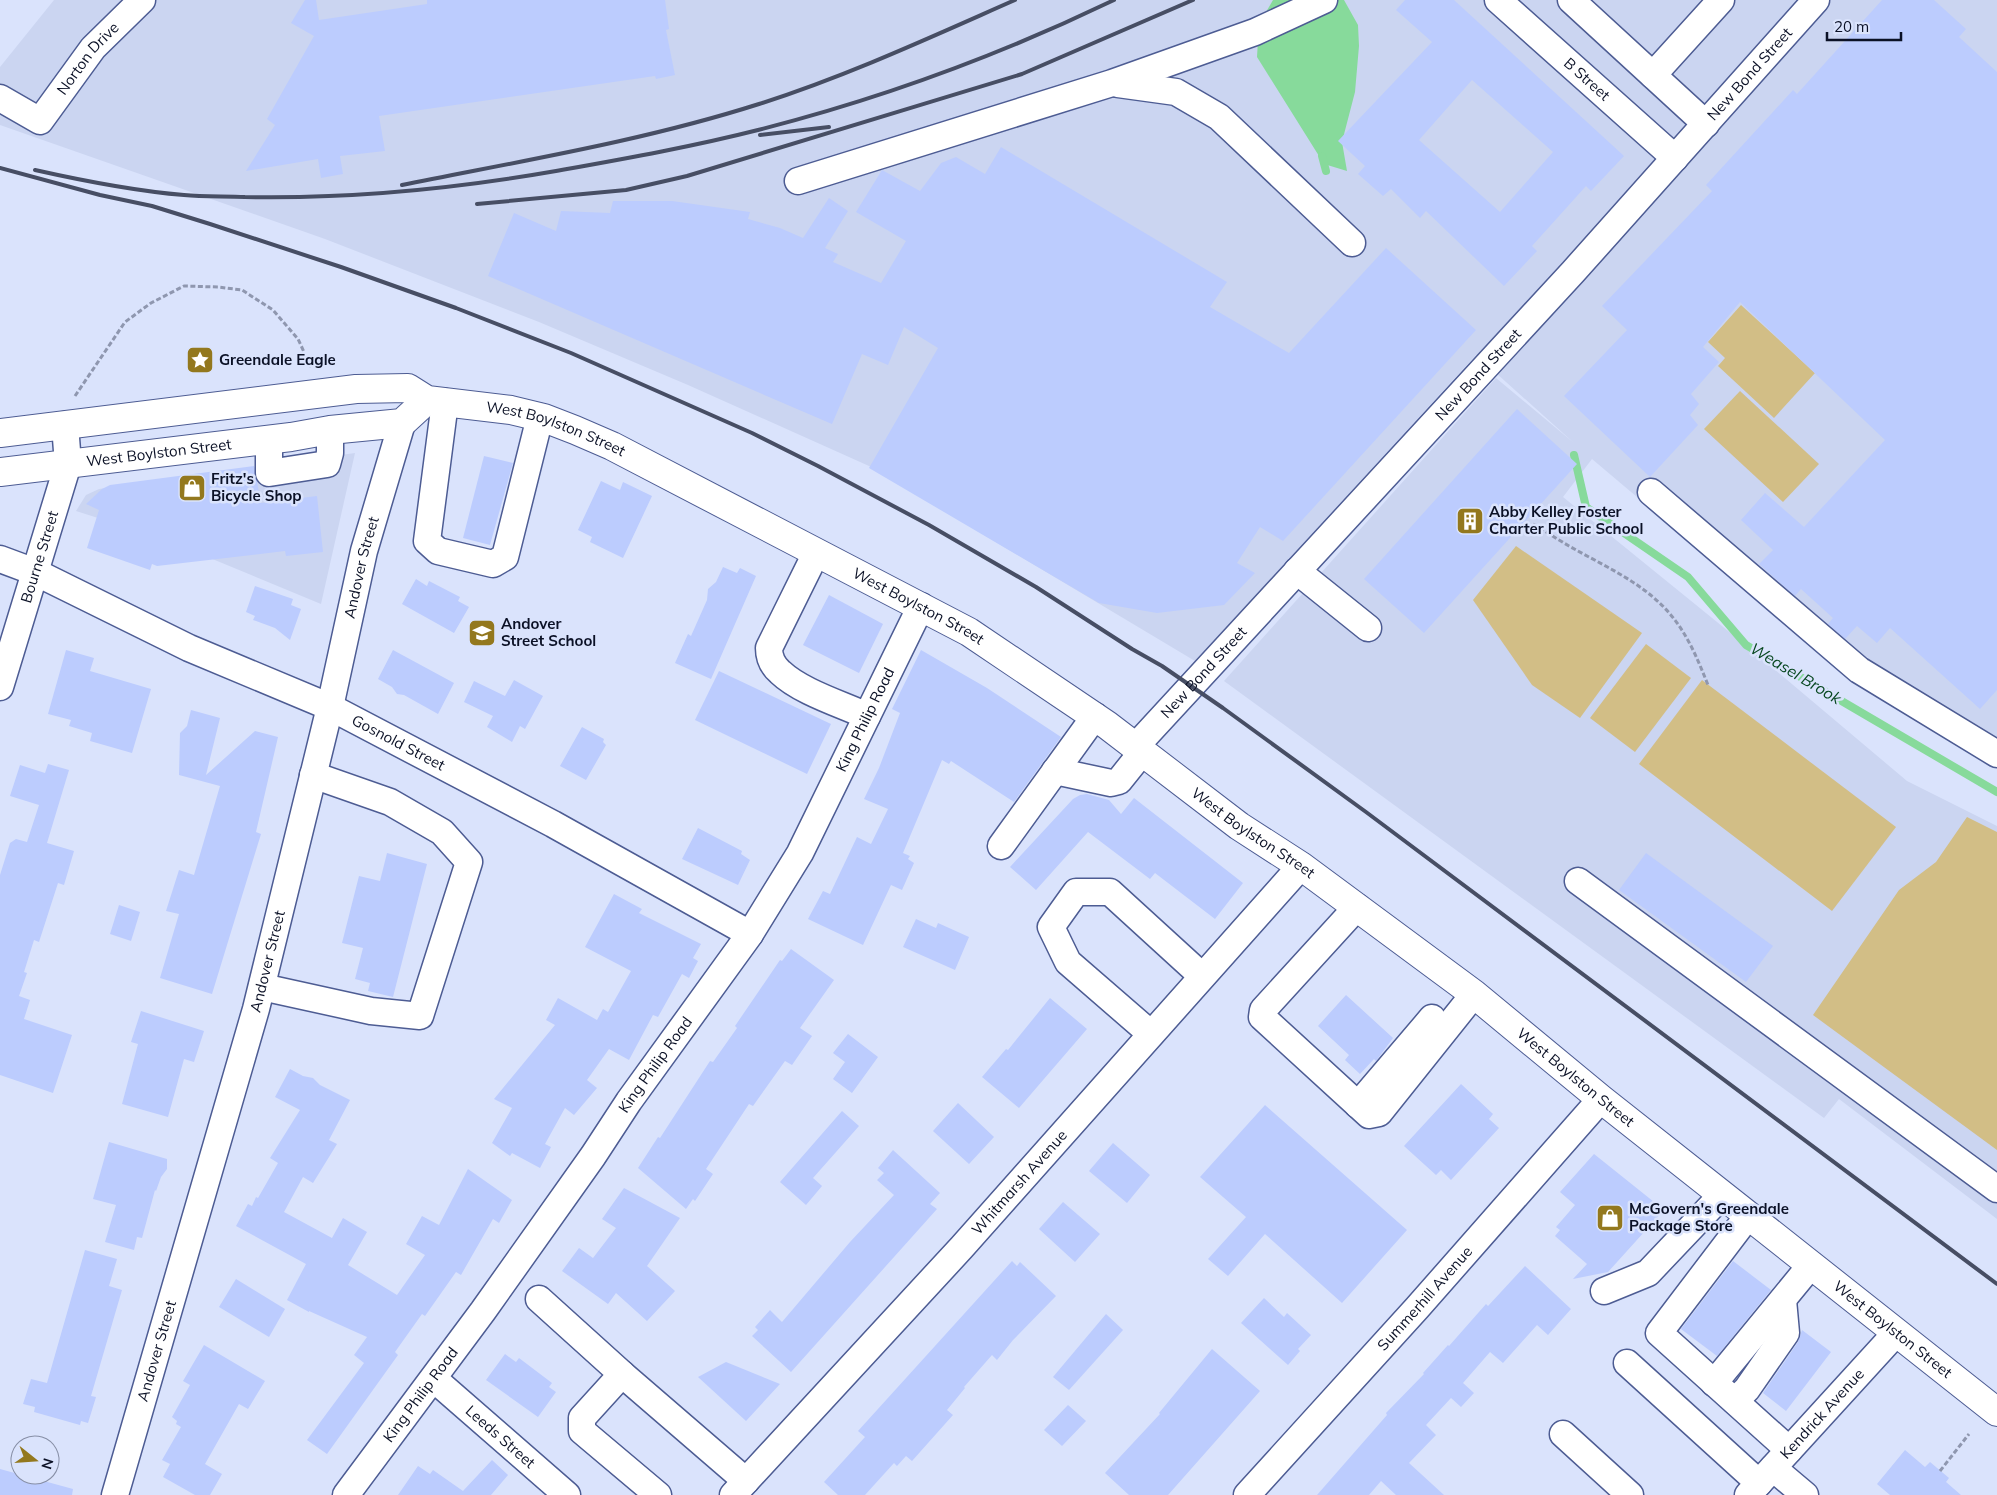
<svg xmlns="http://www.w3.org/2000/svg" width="1997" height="1495" font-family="Mulish,sans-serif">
  <rect width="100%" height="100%" fill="#dae3fc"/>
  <g fill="#cbd5f1">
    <path d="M54 0H1997V754L1855 681 1592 459 1563 497 1754 652 1907 781 1997 826V1219L1839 1099 1824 1118 1224 681 1496 378 1574 443 1476 355 1195 661 869 466 688 385 539 322 325 239 0 125V67Z"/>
    <path d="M355 453 321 604 164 539 76 511 86 495 99 489Z"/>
  </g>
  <g fill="#d2be86">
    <path d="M1741 305 1815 373 1774 418 1718 366 1725 358 1708 342Z"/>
    <path d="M1740 391 1819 464 1783 502 1704 429Z"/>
    <path d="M1516 546 1642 633 1580 718 1532 685 1473 600Z"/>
    <path d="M1646 644 1691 678 1635 752 1590 718Z"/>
    <path d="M1702 680 1896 827 1832 911 1639 764Z"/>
    <path d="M1967 817 1997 832V1150L1813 1015 1899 890 1936 862Z"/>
  </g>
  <path fill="#87da9b" d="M1273 0H1344L1358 25 1359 46 1355 92 1342 142 1347 171 1324 164 1257 57 1259 24Z"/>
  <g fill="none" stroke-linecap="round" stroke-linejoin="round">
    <g stroke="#87da9b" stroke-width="8">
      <path d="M1322 156 1326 171"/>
      <path d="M1574 455 1586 507 1688 577 1746 645 1997 792"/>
    </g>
  </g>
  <g fill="#bcccfe" fill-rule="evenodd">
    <path d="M305 0H316L319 20 427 4V0H665L669 29 666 30 675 75 656 79 655 76 379 116 385 151 340 156 343 174 321 178 318 159 246 171 275 125 267 119 314 36 291 23Z"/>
    <path d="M1405 0H1454L1624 156 1591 191 1586 186 1532 246 1537 251 1504 286 1426 211 1420 218 1391 189 1383 196 1358 174 1365 166 1338 141 1432 42 1396 10ZM1472 80 1553 152 1500 212 1419 140Z"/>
    <path d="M1882 0H1934L1966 29 1959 37 1997 72V690L1980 709 1890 628 1877 643 1857 626 1845 639 1828 624 1833 618 1801 589 1795 596 1759 564 1773 550 1741 520 1765 493 1804 527 1885 440 1740 302 1703 347 1719 362 1691 394 1699 404 1690 415 1698 425 1650 477 1564 396 1627 330 1602 306 1712 191 1706 185 1793 90 1797 94Z"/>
    <path d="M1001 147 1227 282 1210 307 1289 353 1386 248 1476 330 1283 541 1260 527 1237 563 1255 573 1224 605 1157 613 1099 603 869 468 938 348 904 327 888 365 862 354 832 424 488 276 514 213 556 231 561 211 610 213 613 201H672L750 212 748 219 780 228 803 238 829 198 848 211 825 248 838 254 833 262 881 283 906 241 856 212 882 170 920 191 941 163 956 157 985 174Z"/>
    <path d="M1517 409 1577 464 1424 633 1364 579Z"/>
    <path d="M484 456 513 463 490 545 463 538Z"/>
    <path d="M254 466 261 503 317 496 323 552 286 556 285 551 157 566 152 564 150 570 87 548 99 510 86 504 102 489 110 485Z"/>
    <path d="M601 481 620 490 623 482 652 496 623 558 590 542 592 537 578 530Z"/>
    <path d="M723 567 737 573 740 568 756 576 711 679 675 663 688 634 691 636 707 600 708 589 716 582Z"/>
    <path d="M416 579 427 586 429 581 460 597 458 601 469 607 454 633 402 604Z"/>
    <path d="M255 586 293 599 291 605 301 609 290 640 275 628 253 620 255 616 246 612Z"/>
    <path d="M829 595 883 624 859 673 803 645Z"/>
    <path d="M66 650 94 658 90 671 151 689 132 753 90 741 92 733 69 726 71 720 48 714Z"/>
    <path d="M393 650 454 683 438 714 404 695 397 694 392 687 378 679Z"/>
    <path d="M921 650 987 688 1061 737 1014 802 951 761 949 764 942 760 903 853 910 856 908 859 914 863 902 890 891 885 863 945 808 919 823 891 830 894 857 837 871 844 888 809 864 799 879 768 900 713 892 709Z"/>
    <path d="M719 671 831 724 807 774 695 720Z"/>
    <path d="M514 680 543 696 525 729 520 726 512 742 487 727 493 716 464 702 474 681 505 696Z"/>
    <path d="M191 710 220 718 206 775 255 731 278 737 256 832 261 834 212 994 160 978 179 914 166 911 179 870 194 875 220 786 179 775 180 733 187 726Z"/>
    <path d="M582 727 604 739 603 742 606 745 586 780 560 766Z"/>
    <path d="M48 764 69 770 47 843 74 851 64 885 58 883 39 942 34 940 24 972 27 973 19 996 30 1000 24 1019 72 1035 53 1093 0 1075V875L10 843 16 839 27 842 39 805 10 796 20 765 45 773Z"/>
    <path d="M1087 794 1109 800 1121 814 1134 798 1243 883 1215 919 1155 873 1150 879 1088 832 1036 890 1010 867 1073 799 1080 795Z"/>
    <path d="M698 828 742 851 741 854 750 860 738 885 682 859Z"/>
    <path d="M387 853 427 864 393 997 368 991 370 983 355 979 363 948 342 943 359 876 380 881Z"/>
    <path d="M1646 853 1773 946 1746 982 1619 890Z"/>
    <path d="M614 894 642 909 639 913 701 944 693 958 698 961 689 978 682 974 658 1017 653 1015 629 1060 609 1049 587 1080 597 1088 574 1115 565 1108 545 1144 551 1147 540 1168 512 1153 510 1156 492 1143 512 1108 494 1099 555 1025 546 1020 558 998 597 1020 603 1009 608 1012 631 971 585 947Z"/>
    <path d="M119 905 140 912 131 941 110 934Z"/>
    <path d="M916 919 936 928 938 923 969 937 955 970 903 947Z"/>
    <path d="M791 949 834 980 800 1028 812 1036 792 1065 785 1061 753 1106 749 1104 706 1169 713 1174 695 1201 693 1199 686 1209 638 1168 658 1137 660 1138 710 1061 713 1062 737 1028 735 1026 780 960 782 961Z"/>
    <path d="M1346 995 1393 1038 1376 1061 1374 1059 1360 1074 1345 1060 1349 1055 1318 1026Z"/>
    <path d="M1050 998 1087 1029 1019 1108 982 1077 1006 1049 1008 1050Z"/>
    <path d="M141 1011 204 1031 194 1062 184 1059 168 1117 122 1104 138 1044 131 1042Z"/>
    <path d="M848 1034 878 1057 852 1093 833 1079 845 1062 833 1053Z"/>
    <path d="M290 1069 303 1076 313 1078 320 1085 350 1100 329 1140 337 1144 313 1183 303 1177 284 1212 332 1238 343 1218 367 1232 348 1265 397 1295 425 1255 406 1244 422 1216 439 1225 468 1169 512 1200 499 1223 493 1219 461 1275 456 1272 425 1316 422 1314 395 1352 398 1355 327 1454 307 1440 364 1363 354 1355 367 1337 309 1311V1312L287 1300 306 1264 236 1226 248 1204 252 1206 256 1197 258 1198 278 1163 270 1158 300 1110 275 1097Z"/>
    <path d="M1461 1084 1493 1114 1489 1119 1499 1128 1451 1180 1441 1170 1436 1175 1404 1146Z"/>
    <path d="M958 1103 994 1137 969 1164 933 1131Z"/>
    <path d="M1265 1105 1407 1230 1342 1303 1265 1234 1228 1276 1208 1259 1246 1217 1200 1177Z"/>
    <path d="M842 1111 859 1126 813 1178 822 1186 806 1205 780 1182Z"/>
    <path d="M109 1142 167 1159V1169L161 1177 156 1191 155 1190 142 1238 137 1237 134 1250 105 1242 116 1205 93 1199Z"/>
    <path d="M1113 1143 1150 1175 1127 1203 1089 1171Z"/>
    <path d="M893 1150 940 1193 930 1204 937 1209 791 1372 752 1336 758 1330 755 1327 770 1310 782 1322 850 1242 894 1195 877 1180 884 1173 878 1168Z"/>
    <path d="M1594 1154 1664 1210 1608 1272 1573 1279 1587 1264 1555 1236 1560 1230 1556 1227 1575 1205 1560 1192Z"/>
    <path d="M624 1188 680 1218 647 1266 675 1291 647 1321 616 1293 608 1304 562 1271 579 1248 593 1258 616 1228 602 1219Z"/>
    <path d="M1063 1202 1100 1234 1075 1262 1039 1229Z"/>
    <path d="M85 1250 117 1259 109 1286 122 1290 91 1396 96 1397 88 1423 81 1421 80 1425 34 1412 35 1407 23 1404 31 1379 47 1383Z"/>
    <path d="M1012 1261 1017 1266 1020 1262 1056 1296 1013 1340 997 1360 992 1355 964 1387 965 1388 947 1410 953 1415 912 1461 906 1456 897 1466 894 1463 865 1495H838L824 1482 865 1437 858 1431Z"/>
    <path d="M1733 1261 1771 1290 1717 1356 1681 1329Z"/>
    <path d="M1525 1266 1571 1309 1548 1335 1537 1325 1503 1363 1490 1352 1463 1383 1474 1393 1461 1407 1451 1398 1426 1425 1436 1435 1409 1463 1444 1495H1396L1381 1481 1369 1495H1317L1387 1415 1386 1413 1424 1374 1423 1373 1448 1345 1449 1346 1486 1304 1488 1306Z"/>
    <path d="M236 1279 285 1309 269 1337 219 1307Z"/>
    <path d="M1264 1298 1284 1317 1287 1313 1311 1335 1298 1349 1300 1351 1288 1365 1241 1323Z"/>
    <path d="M1106 1314 1123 1330 1069 1390 1053 1377Z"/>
    <path d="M1802 1330 1831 1352 1786 1411 1763 1393 1798 1342Z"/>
    <path d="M204 1345 265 1381 248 1409 239 1404 205 1464 222 1474 210 1495H195L163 1477 170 1464 162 1460 181 1427 176 1424 177 1421 172 1417 190 1385 183 1381Z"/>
    <path d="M1212 1349 1260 1391 1168 1495H1129L1105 1473 1160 1414 1159 1413Z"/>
    <path d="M505 1354 516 1362 519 1358 552 1383 549 1387 556 1392 538 1417 486 1380Z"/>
    <path d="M726 1362 780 1384 746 1421 698 1377Z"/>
    <path d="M1068 1405 1086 1421 1062 1446 1044 1430Z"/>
    <path d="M1905 1450 1925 1467 1930 1462 1949 1478 1946 1482 1961 1495H1890L1877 1484Z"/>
    <path d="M492 1460 508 1475 491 1495H398L418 1466 430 1474 433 1470 463 1491Z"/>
    <path d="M0 1469 73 1489 72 1495H0Z"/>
  </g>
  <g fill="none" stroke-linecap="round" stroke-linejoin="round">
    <g stroke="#4d5c93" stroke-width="29">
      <g id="minor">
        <path id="s1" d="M1498 0 1675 158"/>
        <path d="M1571 0 1706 124"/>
        <path d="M1653 75 1721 0"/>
        <path d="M1118 84 1176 92 1219 117 1352 243"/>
        <path id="s2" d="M0 98 40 121 93 48 142 0"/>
        <path d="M798 181 1112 83 1255 32 1324 0"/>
        <path d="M445 402 427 541 438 551 493 564 505 557 540 417"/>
        <path d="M269 440V473L327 464 330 453V430"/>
        <path d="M1651 492 1859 670 1997 754"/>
        <path d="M816 553 769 648C769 657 773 666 780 672 801 692 841 704 867 716"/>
        <path id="s3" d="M0 559 35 572 189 648 330 707 553 824 750 934"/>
        <path d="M1297 571 1368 628"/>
        <path id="s4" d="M0 687 68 464 65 425"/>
        <path id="s5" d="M1136 746 1573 272 1816 0"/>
        <path d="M1055 771 1111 783 1119 781 1143 751"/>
        <path d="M1001 846 1095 716"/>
        <path d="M1578 881 1997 1189"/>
        <path d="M1357 907 1263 1010 1262 1017 1369 1115 1379 1113 1474 994"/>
        <path d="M262 987 371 1011 420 1016 469 862 442 832 390 802 313 775"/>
        <path d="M1151 1034 1068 962 1051 927 1076 892H1110L1202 976"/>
        <path d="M1358 1105 1432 1018"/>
        <path d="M1748 1216 1659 1333 1789 1450"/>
        <path d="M1604 1291 1648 1273 1722 1195"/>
        <path d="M539 1299 622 1374 582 1418V1431L658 1495"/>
        <path d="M1627 1363 1759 1483"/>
        <path d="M622 1374 746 1481"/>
        <path id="s6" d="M434 1379 567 1495"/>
        <path d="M1714 1383 1811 1265"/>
        <path d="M1735 1401 1747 1389 1786 1333 1783 1300"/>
        <path d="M1563 1434 1630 1495"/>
        <path d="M1773 1468 1805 1495"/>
        <path id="s7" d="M115 1495 256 1009 330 707 364 551 402 423"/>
        <path id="s8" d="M346 1495 483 1311 593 1156 629 1101 750 934 800 853 921 606"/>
        <path id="s9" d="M733 1495 962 1247 1301 866"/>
        <path id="s10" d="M1247 1495 1417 1308 1601 1099"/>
        <path id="s11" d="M1748 1495 1896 1333"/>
      </g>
    </g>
    <g stroke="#4d5c93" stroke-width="30">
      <g id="major">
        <path id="s12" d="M0 433 356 389 408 388 427 400 511 410 544 418 575 430 612 446 969 632 1107 725 1239 826 1301 866 1474 994 1601 1099 1997 1412"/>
        <path id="s13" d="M0 472 291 437 330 430 402 423 427 400"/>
      </g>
    </g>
    <g stroke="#8f97af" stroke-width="3" stroke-dasharray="5 2.5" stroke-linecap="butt">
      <path d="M75 396 125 322 151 303 184 286 218 287 242 290 273 310 298 339 311 367"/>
      <path d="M1533 524C1545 531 1557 539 1569 546 1604 566 1644 583 1670 614 1688 635 1698 660 1708 685"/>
      <path d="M1940 1471 1969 1434"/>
    </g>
    <use href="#minor" stroke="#fff" stroke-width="26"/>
    <use href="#major" stroke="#fff" stroke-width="28"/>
    <g stroke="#474e64" stroke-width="4">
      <path d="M760 135 829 127"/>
      <path d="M0 168 100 195 152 206 210 224 341 267 456 308 571 353 752 433 818 466 929 525 1036 587 1132 649 1162 666 1223 708 1366 812 1997 1284"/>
      <path d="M35 170C84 181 134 191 184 195 204 197 225 196 245 197 349 199 453 189 556 171 623 159 691 147 758 130 880 99 1000 55 1114 0"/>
      <path d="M402 185C521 161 643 141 759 104 847 76 931 37 1015 0"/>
      <path d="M477 204 626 190 687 176 1022 74 1193 0"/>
    </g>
  </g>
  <defs>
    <g id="sight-square" transform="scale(1.4375)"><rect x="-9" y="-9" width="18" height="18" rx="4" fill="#93781e" stroke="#dae3fc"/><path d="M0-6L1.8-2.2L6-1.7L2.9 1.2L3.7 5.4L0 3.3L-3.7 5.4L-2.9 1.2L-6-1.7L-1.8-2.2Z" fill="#fff"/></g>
    <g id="shop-square" transform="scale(1.4375)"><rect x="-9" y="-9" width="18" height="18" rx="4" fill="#93781e" stroke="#dae3fc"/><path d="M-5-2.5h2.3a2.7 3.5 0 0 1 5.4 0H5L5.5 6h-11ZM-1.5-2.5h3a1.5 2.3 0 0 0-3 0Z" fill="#fff"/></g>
    <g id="building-square" transform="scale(1.4375)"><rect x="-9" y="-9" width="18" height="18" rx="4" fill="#93781e" stroke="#dae3fc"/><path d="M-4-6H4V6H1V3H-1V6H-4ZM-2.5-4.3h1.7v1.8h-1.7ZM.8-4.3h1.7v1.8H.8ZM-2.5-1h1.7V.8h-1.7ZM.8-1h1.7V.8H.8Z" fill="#fff"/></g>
    <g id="school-square" transform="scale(1.4375)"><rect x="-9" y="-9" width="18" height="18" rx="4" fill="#93781e" stroke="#dae3fc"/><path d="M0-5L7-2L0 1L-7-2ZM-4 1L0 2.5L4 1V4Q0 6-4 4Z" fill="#fff"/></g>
  </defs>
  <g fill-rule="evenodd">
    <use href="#sight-square" x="200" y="360"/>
    <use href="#shop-square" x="192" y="488"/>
    <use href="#building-square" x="1470" y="521"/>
    <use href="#school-square" x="482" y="633"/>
    <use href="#shop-square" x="1610" y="1218"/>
  </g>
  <g text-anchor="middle" stroke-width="5" stroke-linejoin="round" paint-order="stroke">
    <g font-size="15" fill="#0b1126" stroke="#dae3fc">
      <text dy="5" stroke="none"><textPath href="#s2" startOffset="125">Norton Drive</textPath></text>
      <text dy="5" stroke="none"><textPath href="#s5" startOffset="910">New Bond Street</textPath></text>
      <text dy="5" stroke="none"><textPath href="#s1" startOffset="119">B Street</textPath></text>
      <text dy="5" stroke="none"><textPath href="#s5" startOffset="505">New Bond Street</textPath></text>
      <text dy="5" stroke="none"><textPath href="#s12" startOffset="566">West Boylston Street</textPath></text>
      <text dy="5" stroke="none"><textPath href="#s13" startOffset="160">West Boylston Street</textPath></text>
      <text dy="5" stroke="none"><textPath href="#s4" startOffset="136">Bourne Street</textPath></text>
      <text dy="5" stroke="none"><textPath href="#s7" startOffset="960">Andover Street</textPath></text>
      <text dy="5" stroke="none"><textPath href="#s12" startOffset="971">West Boylston Street</textPath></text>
      <text dy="5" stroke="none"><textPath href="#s5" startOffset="100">New Bond Street</textPath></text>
      <text dy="5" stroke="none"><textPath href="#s8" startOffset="935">King Philip Road</textPath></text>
      <text dy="5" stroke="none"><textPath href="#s3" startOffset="439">Gosnold Street</textPath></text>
      <text dy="5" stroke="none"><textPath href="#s12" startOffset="1376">West Boylston Street</textPath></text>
      <text dy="5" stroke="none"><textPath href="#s7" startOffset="555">Andover Street</textPath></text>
      <text dy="5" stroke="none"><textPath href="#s8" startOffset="530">King Philip Road</textPath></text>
      <text dy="5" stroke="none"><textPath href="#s12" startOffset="1781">West Boylston Street</textPath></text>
      <text dy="5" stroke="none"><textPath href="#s9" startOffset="424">Whitmarsh Avenue</textPath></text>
      <text dy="5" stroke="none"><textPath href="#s10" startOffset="265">Summerhill Avenue</textPath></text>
      <text dy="5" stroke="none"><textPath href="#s12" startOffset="2186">West Boylston Street</textPath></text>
      <text dy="5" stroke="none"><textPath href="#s7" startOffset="150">Andover Street</textPath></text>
      <text dy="5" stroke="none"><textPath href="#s8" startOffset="125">King Philip Road</textPath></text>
      <text dy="5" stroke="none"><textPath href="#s11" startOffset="110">Kendrick Avenue</textPath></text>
      <text dy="5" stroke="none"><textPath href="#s6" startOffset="88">Leeds Street</textPath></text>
    </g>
    <g font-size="15" font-weight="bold" fill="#0b1126" stroke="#dae3fc" text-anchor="start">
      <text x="219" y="365">Greendale Eagle</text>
      <text x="211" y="484">Fritz's<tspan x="211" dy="17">Bicycle Shop</tspan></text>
      <text x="1489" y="517">Abby Kelley Foster<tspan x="1489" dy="17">Charter Public School</tspan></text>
      <text x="501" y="629">Andover<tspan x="501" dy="17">Street School</tspan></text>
      <text x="1629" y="1214">McGovern's Greendale<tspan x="1629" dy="17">Package Store</tspan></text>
    </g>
    <g font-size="16" font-style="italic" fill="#084821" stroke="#dae3fc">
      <text transform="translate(1796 673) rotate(31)" y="6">Weasel Brook</text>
    </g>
  </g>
  <g transform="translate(35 1460) rotate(107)"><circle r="24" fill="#dae3fc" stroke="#878fa6"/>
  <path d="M0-4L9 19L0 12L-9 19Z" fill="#93781e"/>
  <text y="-8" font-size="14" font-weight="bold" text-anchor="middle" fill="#0b1126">N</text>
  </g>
  <path d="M1827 32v8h74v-8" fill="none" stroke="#0b1126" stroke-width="2.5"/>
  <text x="1834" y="32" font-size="15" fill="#0b1126" stroke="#dae3fc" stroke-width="4" paint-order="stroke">20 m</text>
</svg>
